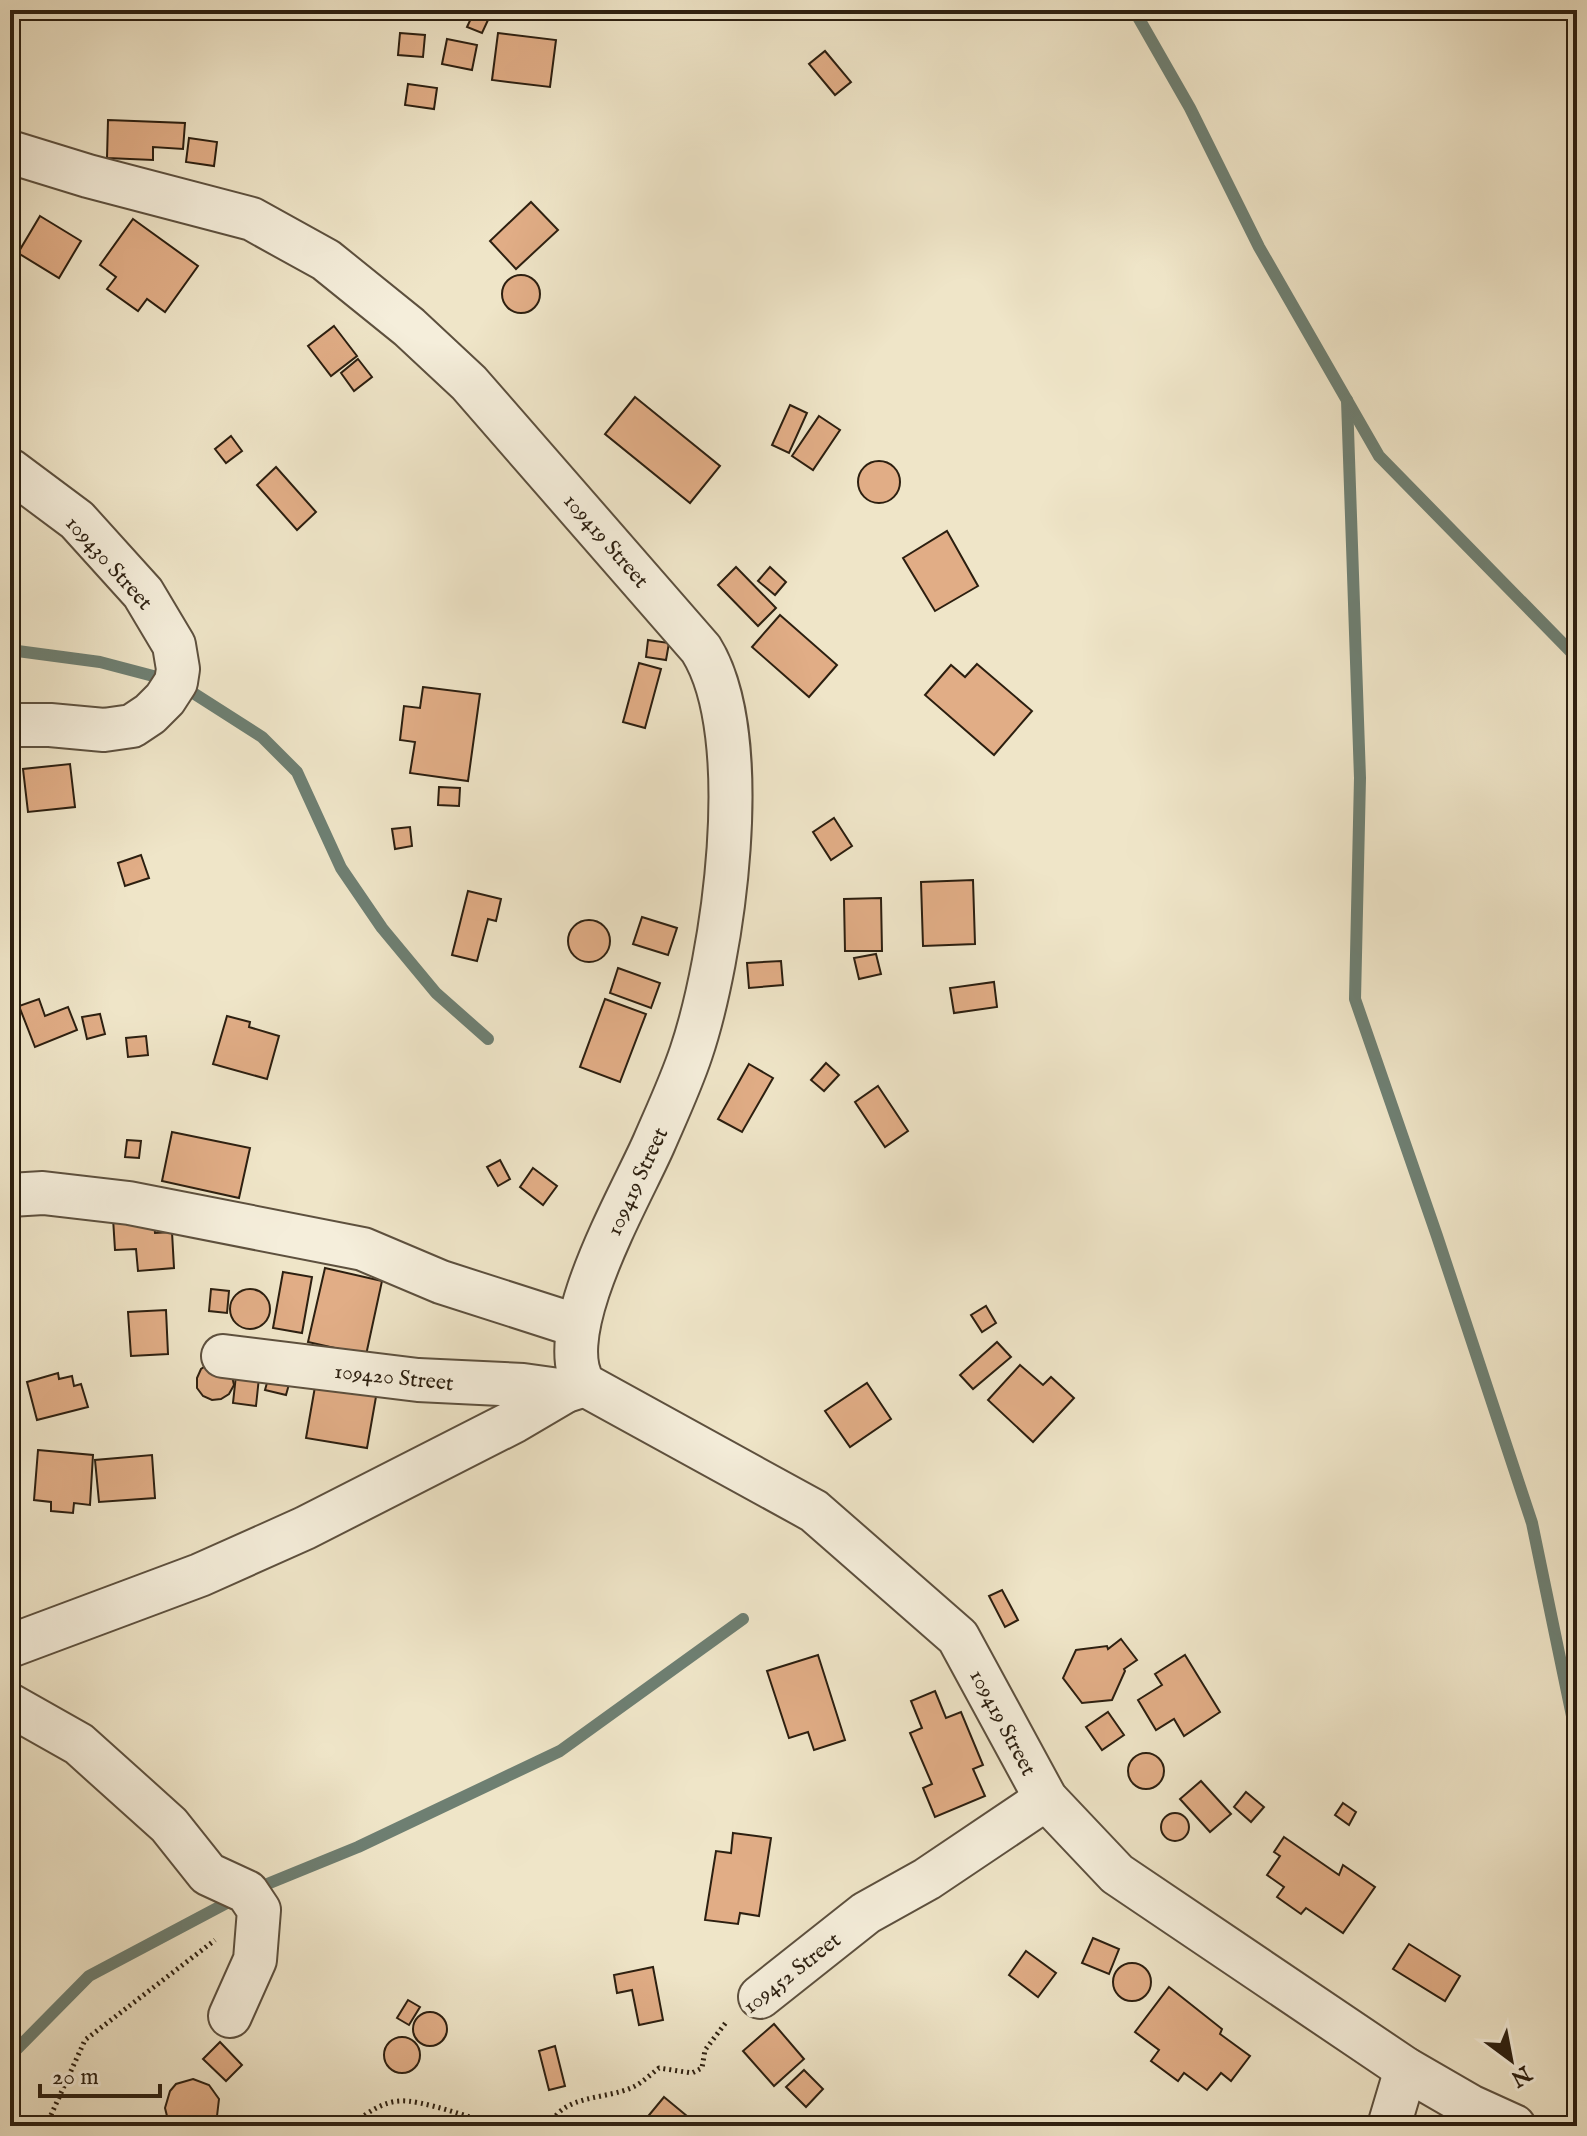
<svg xmlns="http://www.w3.org/2000/svg" width="1587" height="2136" font-family="'IM FELL English',serif">
  <rect width="100%" height="100%" fill="#efe5c8"/>
  <filter id="stains"><feTurbulence type="fractalNoise" baseFrequency=".0025" numOctaves="4"/><feColorMatrix values="0 0 0 0 .2 0 0 0 0 .09 0 0 0 0 .02 0 0 0 .5 -.17"/></filter>
  <radialGradient id="worn" r=".72"><stop offset=".6" stop-color="#630" stop-opacity="0"/><stop offset="1" stop-color="#630" stop-opacity=".3"/></radialGradient>
  <g fill="none" stroke-linecap="round" stroke-linejoin="round">
    <g stroke="#6e7f72" stroke-width="12">
      <path d="M1134 10 1190 108 1259 247 1379 456 1577 658"/>
      <path d="M1347 400 1360 778 1355 999 1437 1236 1532 1523 1577 1740"/>
      <path d="M10 650 100 662 176 682 262 737 297 772 341 868 382 928 436 993 488 1039"/>
      <path d="M255 1889 358 1847 560 1751 743 1619"/>
      <path d="M10 2056 89 1976 238 1897"/>
    </g>
  </g>
  <g fill="#e1ad86" stroke="#2c1f10" stroke-width="2">
    <path d="M473 14 488 20 482 33 467 27Z"/>
    <path d="M400 33 425 35 423 57 398 55Z"/>
    <path d="M498 33 556 40 550 87 492 80Z"/>
    <path d="M447 39 477 45 472 70 442 64Z"/>
    <path d="M825 51 851 82 835 95 809 64Z"/>
    <path d="M408 84 437 88 434 109 405 105Z"/>
    <path d="M108 120 185 123 183 149 153 147V160L107 158Z"/>
    <path d="M189 138 217 142 214 166 186 162Z"/>
    <path d="M531 202 558 230 516 269 490 241Z"/>
    <path d="M40 216 81 241 59 278 18 253Z"/>
    <path d="M133 219 198 266 165 312 147 299 138 311 107 289 116 277 100 265Z"/>
    <circle cx="521" cy="294" r="19"/>
    <path d="M334 326 357 356 331 376 308 346Z"/>
    <path d="M358 359 372 377 354 391 341 373Z"/>
    <path d="M635 397 720 466 690 503 605 434Z"/>
    <path d="M790 405 807 413 789 453 772 445Z"/>
    <path d="M819 416 840 430 813 470 792 456Z"/>
    <path d="M231 436 242 451 226 463 215 449Z"/>
    <circle cx="879" cy="482" r="21"/>
    <path d="M276 467 316 512 297 530 257 485Z"/>
    <path d="M947 531 978 586 935 611 903 558Z"/>
    <path d="M736 567 776 608 758 626 718 585Z"/>
    <path d="M770 567 786 582 775 595 758 581Z"/>
    <path d="M780 615 837 665 809 697 752 647Z"/>
    <path d="M648 640 669 643 666 660 646 657Z"/>
    <path d="M639 663 661 669 645 728 623 722Z"/>
    <path d="M977 664 1032 711 994 755 925 695 951 665 965 677Z"/>
    <path d="M423 687 480 694 468 781 410 773 415 742 400 740 404 706 420 708Z"/>
    <path d="M70 764 75 807 28 812 23 769Z"/>
    <path d="M439 787 460 788 459 806 438 805Z"/>
    <path d="M834 818 852 846 831 860 813 832Z"/>
    <path d="M410 827 412 846 395 849 392 829Z"/>
    <path d="M141 855 149 878 125 886 118 863Z"/>
    <path d="M973 880 975 944 923 946 921 882Z"/>
    <path d="M468 891 501 899 496 921 488 919 477 961 452 955Z"/>
    <path d="M881 898 882 951H845L844 899Z"/>
    <path d="M642 917 677 928 668 955 633 944Z"/>
    <circle cx="589" cy="941" r="21"/>
    <path d="M876 954 881 974 859 979 854 958Z"/>
    <path d="M781 961 783 985 749 988 747 963Z"/>
    <path d="M618 968 660 983 651 1008 610 993Z"/>
    <path d="M994 982 997 1007 954 1013 950 988Z"/>
    <path d="M39 999 45 1016 68 1007 77 1030 35 1047 19 1006Z"/>
    <path d="M605 999 646 1014 620 1082 580 1067Z"/>
    <path d="M100 1014 105 1034 87 1039 82 1017Z"/>
    <path d="M227 1016 250 1022 249 1027 279 1036 267 1079 213 1064Z"/>
    <path d="M146 1036 148 1055 128 1057 126 1038Z"/>
    <path d="M826 1063 839 1075 824 1091 811 1080Z"/>
    <path d="M749 1064 773 1078 742 1132 718 1119Z"/>
    <path d="M878 1086 908 1131 885 1147 855 1102Z"/>
    <path d="M172 1132 250 1148 239 1198 162 1181Z"/>
    <path d="M127 1140 141 1141 139 1158 125 1157Z"/>
    <path d="M500 1160 510 1179 498 1186 487 1167Z"/>
    <path d="M533 1168 557 1186 543 1205 520 1187Z"/>
    <path d="M113 1218 154 1220 155 1233 172 1232 174 1268 138 1271 136 1249 115 1250Z"/>
    <path d="M325 1268 382 1281 366 1355 308 1342Z"/>
    <path d="M283 1272 312 1277 302 1333 273 1328Z"/>
    <path d="M211 1289 229 1291 227 1313 209 1311Z"/>
    <circle cx="250" cy="1309" r="20"/>
    <path d="M986 1306 996 1323 982 1332 971 1315Z"/>
    <path d="M166 1310 168 1354 131 1356 128 1312Z"/>
    <path d="M997 1342 1011 1357 973 1389 960 1375Z"/>
    <path d="M209 1364 232 1376 234 1385 229 1394 221 1399 212 1400 203 1396 197 1388V1378L201 1369Z"/>
    <path d="M1020 1365 1043 1385 1051 1377 1074 1398 1033 1442 988 1400Z"/>
    <path d="M237 1366 260 1368 256 1406 233 1403Z"/>
    <path d="M270 1372 291 1377 286 1395 265 1390Z"/>
    <path d="M58 1373 59 1379 72 1376 74 1386 81 1384 88 1407 37 1420 27 1382Z"/>
    <path d="M316 1381 377 1391 367 1448 306 1438Z"/>
    <path d="M867 1383 891 1419 850 1447 825 1411Z"/>
    <path d="M38 1450 93 1455 90 1505 74 1503 73 1513 51 1511V1502L34 1500Z"/>
    <path d="M152 1455 155 1498 99 1502 95 1460Z"/>
    <path d="M1002 1590 1018 1620 1005 1627 989 1596Z"/>
    <path d="M1121 1639 1137 1660 1124 1669 1125 1671 1112 1700 1082 1703 1063 1678 1076 1650 1107 1646 1108 1649Z"/>
    <path d="M818 1655 845 1740 814 1750 808 1732 789 1738 767 1671Z"/>
    <path d="M1185 1655 1220 1712 1184 1736 1174 1719 1156 1730 1138 1700 1162 1685 1155 1674Z"/>
    <path d="M935 1691 946 1718 961 1712 983 1765 973 1769 985 1796 935 1817 923 1788 932 1784 910 1733 922 1728 911 1701Z"/>
    <path d="M1108 1712 1124 1735 1102 1750 1086 1727Z"/>
    <circle cx="1146" cy="1771" r="18"/>
    <path d="M1201 1781 1231 1814 1210 1832 1180 1799Z"/>
    <path d="M1246 1792 1264 1807 1251 1822 1234 1807Z"/>
    <path d="M1343 1803 1356 1812 1349 1825 1335 1815Z"/>
    <circle cx="1175" cy="1827" r="14"/>
    <path d="M733 1833 771 1838 759 1916 740 1913 738 1924 705 1920 716 1851 731 1853Z"/>
    <path d="M1284 1837 1339 1875 1343 1865 1375 1887 1343 1933 1306 1908 1301 1914 1277 1897 1284 1887 1267 1875 1280 1856 1274 1852Z"/>
    <path d="M1093 1938 1119 1949 1109 1974 1082 1963Z"/>
    <path d="M1409 1944 1460 1976 1445 2001 1393 1969Z"/>
    <path d="M1026 1951 1056 1973 1038 1997 1009 1975Z"/>
    <circle cx="1132" cy="1982" r="19"/>
    <path d="M653 1967 663 2020 639 2025 632 1990 617 1993 614 1975Z"/>
    <path d="M1169 1987 1222 2029 1220 2034 1250 2056 1231 2081 1221 2073 1207 2090 1184 2073 1178 2081 1151 2061 1159 2050 1135 2032Z"/>
    <path d="M408 2000 420 2007 409 2025 397 2018Z"/>
    <circle cx="430" cy="2029" r="17"/>
    <path d="M774 2024 804 2059 774 2086 743 2051Z"/>
    <circle cx="402" cy="2055" r="18"/>
    <path d="M220 2042 242 2065 226 2081 203 2059Z"/>
    <path d="M555 2046 565 2086 549 2090 539 2051Z"/>
    <path d="M804 2070 823 2089 806 2107 786 2087Z"/>
    <path d="M193 2079 209 2085 219 2099 217 2116 210 2126H175L167 2116 165 2108 170 2091 176 2084Z"/>
    <path d="M664 2097 699 2126H640Z"/>
  </g>
  <g fill="none" stroke-linecap="round" stroke-linejoin="round">
    <g stroke="#5d503e" stroke-width="46">
      <g id="street">
        <path d="M10 152 88 176 252 219 326 260 409 327 469 383 701 649C756 737 723 958 691 1053 681 1083 667 1113 654 1143 632 1194 549 1335 585 1385L814 1511 958 1637 1046 1799 1117 1874 1406 2069 1470 2106 1514 2126"/>
        <path d="M10 470 77 520 143 593 174 645 178 669 176 682 165 699 150 714 132 726 104 730 50 725H10"/>
        <path d="M10 1195 43 1193 129 1203 363 1249 441 1282 578 1326"/>
        <path d="M223 1356 418 1380 523 1385 566 1391"/>
        <path d="M10 1646 200 1575 305 1528 515 1421 566 1391 585 1385"/>
        <path d="M10 1705 79 1744 169 1825 208 1874 247 1892 259 1910 255 1960 230 2016"/>
        <path d="M760 1997 866 1913 927 1879 1046 1799"/>
        <path d="M1389 2126 1406 2069"/>
      </g>
    </g>
    <g stroke="#2c1f10" stroke-width="5" stroke-dasharray="2 4" stroke-linecap="butt">
      <path d="M46 2126 85 2040 215 1940"/>
      <path d="M350 2126C365 2115 380 2102 400 2101 419 2099 476 2119 497 2126"/>
      <path d="M550 2126C562 2094 606 2100 633 2087 642 2083 651 2074 659 2068L692 2073 702 2068 705 2050 727 2021"/>
    </g>
    <use href="#street" stroke="#f5eedb" stroke-width="42"/>
  </g>
  <g text-anchor="middle" stroke-width="8" stroke-linejoin="round" paint-order="stroke">
    <g font-size="22" fill="#2c1f10" stroke="#f5eedb">
      <text transform="translate(607 540) rotate(49)" y="8">109419 Street</text>
      <text transform="translate(110 562) rotate(48)" y="8">109430 Street</text>
      <text transform="translate(636 1181) rotate(-65)" y="8">109419 Street</text>
      <text transform="translate(394 1376) rotate(6)" y="8">109420 Street</text>
      <text transform="translate(1004 1722) rotate(62)" y="8">109419 Street</text>
      <text transform="translate(791 1972) rotate(-38)" y="8">109452 Street</text>
    </g>
  </g>
  <rect width="1587" height="2136" fill="none" stroke="#efe5c8" stroke-width="40"/>
  <rect x="12" y="12" width="1563" height="2112" fill="none" stroke="#2c1f10" stroke-width="4"/>
  <rect x="20" y="20" width="1547" height="2096" fill="none" stroke="#2c1f10" stroke-width="2"/>
  <g transform="translate(1511 2060) rotate(148)" stroke="#f5eedb" stroke-width="6" paint-order="stroke">
  <path d="M0-6L14 30L0 20L-14 30Z" fill="#2c1f10"/>
  <text y="-12" font-size="22" font-weight="bold" text-anchor="middle" fill="#2c1f10">N</text>
  </g>
  <path d="M40 2084v12h120v-12" fill="none" stroke="#2c1f10" stroke-width="4"/>
  <text x="52" y="2084" font-size="24" fill="#2c1f10" stroke="#f5eedb" stroke-width="6" paint-order="stroke">20 m</text>
  <rect width="100%" height="100%" filter="url(#stains)"/>
  <rect width="100%" height="100%" fill="url(#worn)"/>
</svg>
